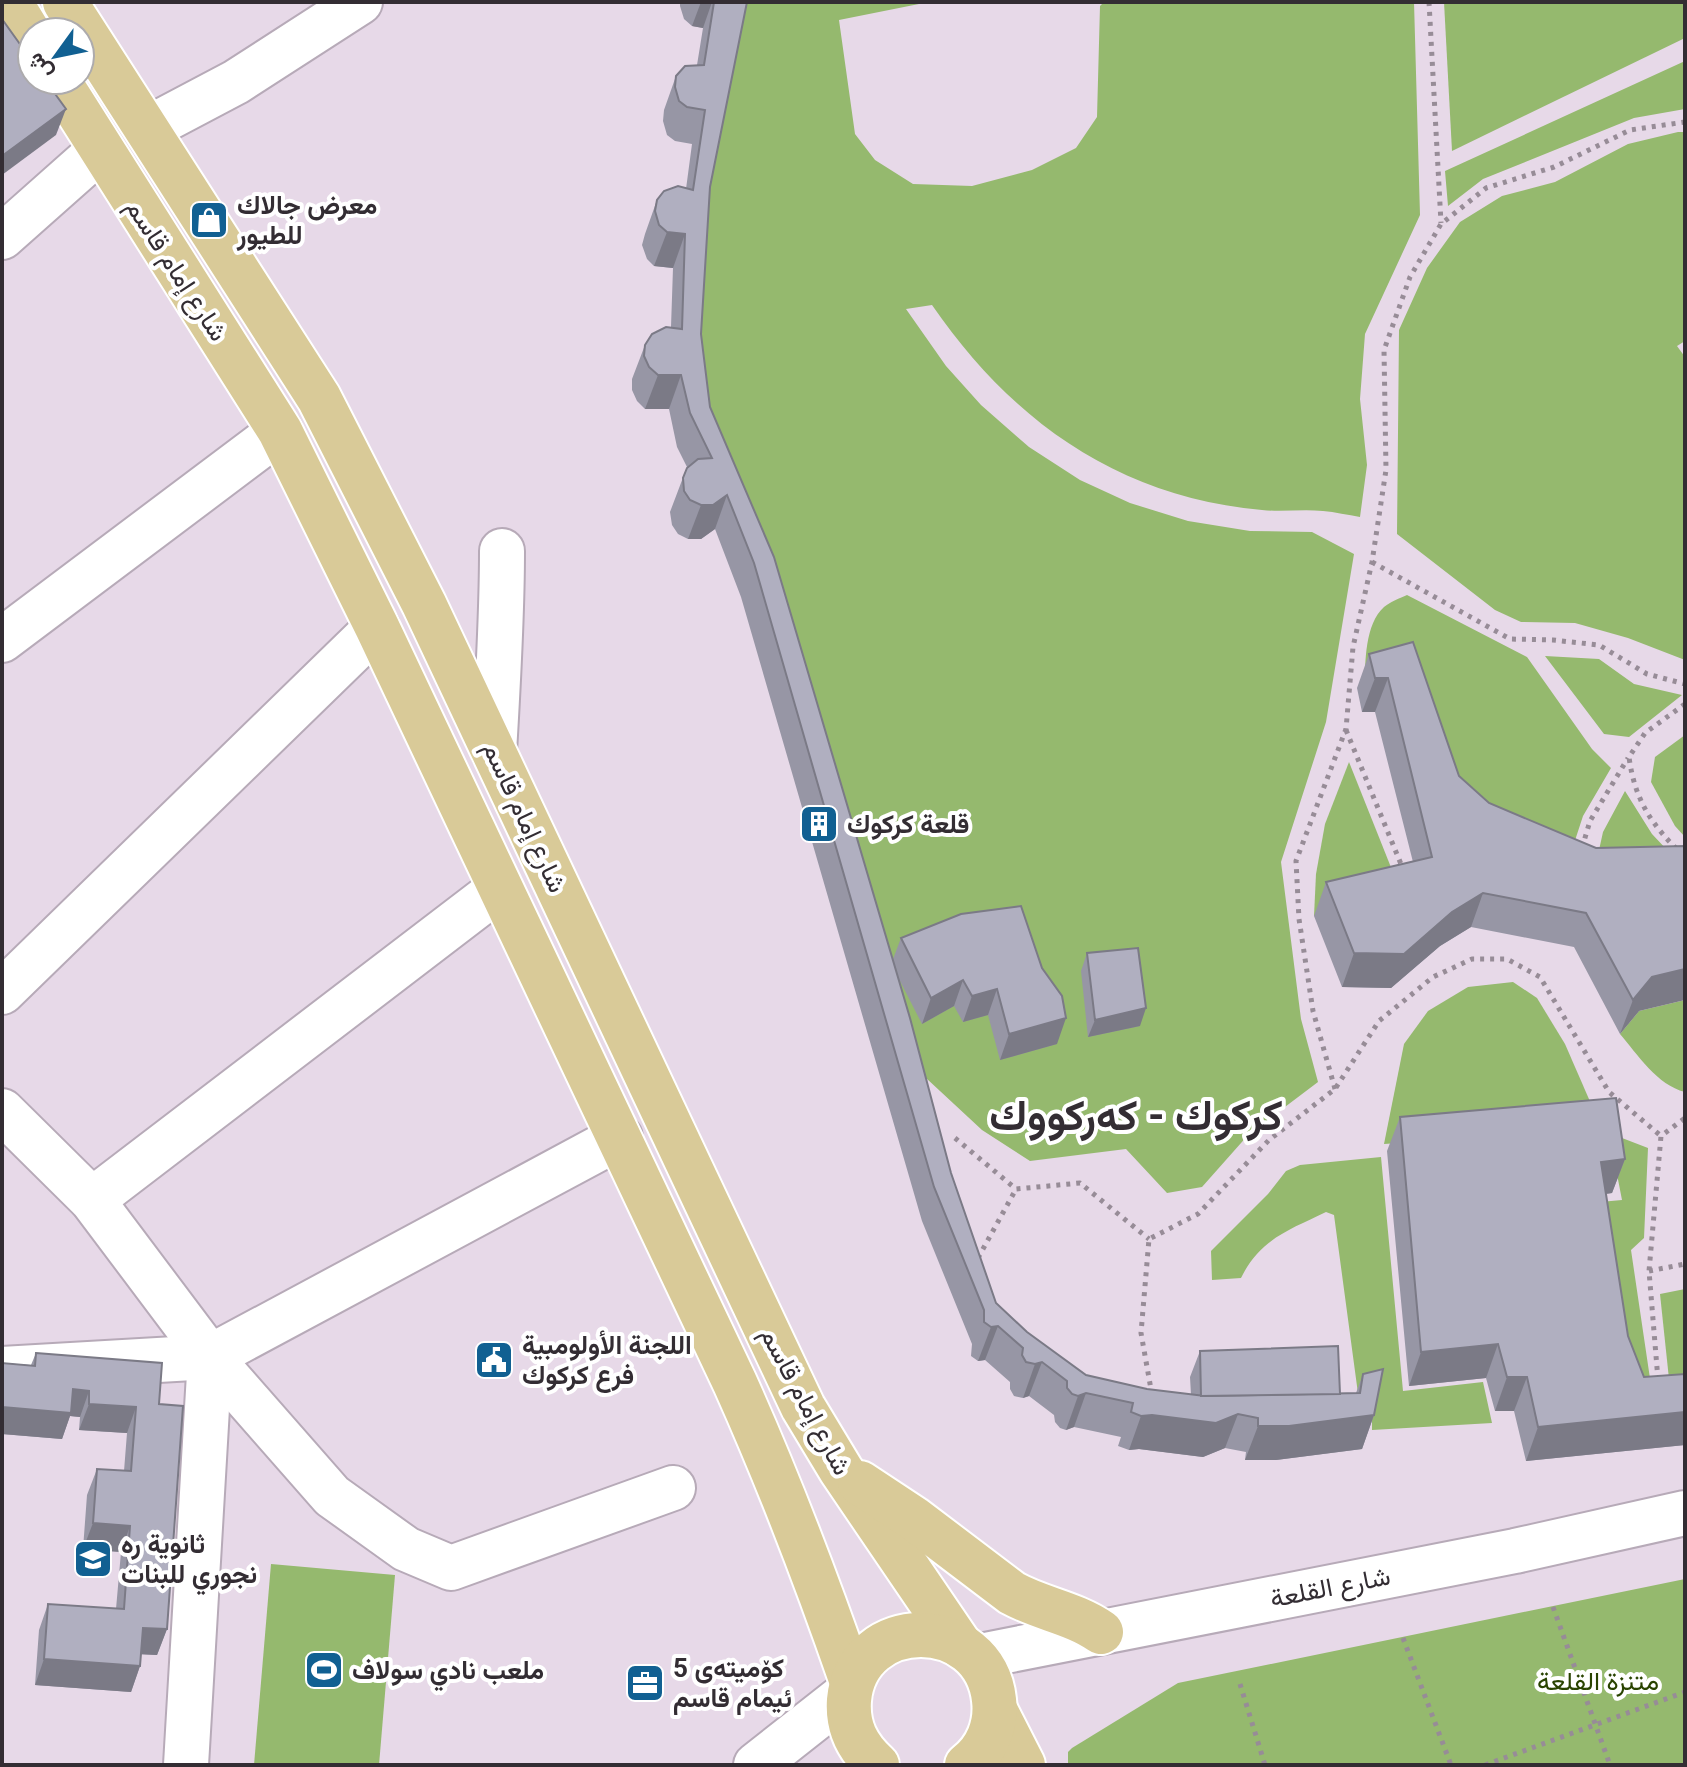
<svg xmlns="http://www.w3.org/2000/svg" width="1687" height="1767" font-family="Roboto,Vazirmatn,sans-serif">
  <rect width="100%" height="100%" fill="#e7d9e8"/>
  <g fill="#95b96e">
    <path d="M741 2H929L839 20 855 134 875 160 913 184 972 186 1032 170 1076 148 1097 117 1100 6 1104 2H1414L1420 215 1365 334 1360 399 1367 465 1360 517C1348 515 1335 512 1323 511 1303 509 1282 512 1262 510 1118 497 1012 421 932 305L906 309 946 366 981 405 1029 447 1080 480 1130 503 1188 521 1250 531 1312 532 1354 554 1326 722 1281 862 1301 1019 1318 1082 1249 1134 1202 1187 1167 1193 1126 1149 1030 1161 982 1130 898 1052 688 368 698 221Z"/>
    <path d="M1444 2H1685V38L1452 151Z"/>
    <path d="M1685 61V109L1634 118 1483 179 1448 206 1445 171Z"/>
    <path d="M1678 132H1685V341L1677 346 1685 357V660L1628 638 1575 623 1521 622 1495 610 1397 534 1399 330 1427 268 1460 222 1502 196 1555 182 1628 144Z"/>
    <path d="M1407 595 1527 657 1592 749 1611 768 1583 816 1564 874 1476 837 1365 686C1365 662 1365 624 1384 607 1390 602 1400 598 1407 595Z"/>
    <path d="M1545 656 1599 659 1634 684 1682 695 1629 737 1604 734Z"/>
    <path d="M1685 735V837L1675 826 1651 782 1655 757Z"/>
    <path d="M1349 762 1402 895 1314 916 1316 874 1325 824Z"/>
    <path d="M1625 791 1652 834 1685 869 1592 882 1603 832Z"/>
    <path d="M1513 982 1537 998 1565 1044 1602 1129 1384 1144 1404 1044 1428 1011 1468 987Z"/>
    <path d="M1685 1000V1092C1657 1085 1638 1055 1620 1034L1639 1011Z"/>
    <path d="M1609 1133 1648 1148 1644 1238 1631 1250 1652 1392 1634 1396 1600 1202 1622 1200Z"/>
    <path d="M1381 1157 1403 1391 1483 1382 1492 1423 1372 1430V1400L1359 1401 1334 1215 1326 1212C1289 1230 1260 1239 1241 1278L1212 1280 1211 1251 1268 1194 1286 1171 1300 1165Z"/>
    <path d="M1685 1289V1374L1669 1379 1660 1294Z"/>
    <path d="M271 1564 395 1575 379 1765H254Z"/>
    <path d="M1685 1579V1765H1068V1752L1072 1748 1178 1683Z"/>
  </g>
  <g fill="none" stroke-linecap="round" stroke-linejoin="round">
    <g stroke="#b7aab8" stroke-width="48">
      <g id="minor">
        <path d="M147 129 236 82 360 2"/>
        <path d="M2 237 100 150"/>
        <path d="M2 640 280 431"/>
        <path d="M494 752C498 685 502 618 502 551"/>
        <path d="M2 992 377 627"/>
        <path d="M2 1111 92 1200 210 1357 186 1765"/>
        <path d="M92 1200 500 888"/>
        <path d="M210 1357 332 1496 406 1549 451 1568 673 1488"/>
        <path d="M2 1369 210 1357 620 1137"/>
        <path d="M975 1657 1515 1551 1685 1513"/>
        <path d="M756 1765 850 1691"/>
      </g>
    </g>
    <g stroke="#fff" stroke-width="48">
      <g id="major">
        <path d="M10 2 32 38"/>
        <path d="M65 2 319 398 424 604 803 1407 841 1470 960 1645"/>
        <path d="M58 80 280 431 377 627 735 1383C779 1481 817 1581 852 1682"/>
        <path d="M860 1483 913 1518 1012 1593C1041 1609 1074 1613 1101 1632"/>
        <path d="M995 1710 1023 1765"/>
        <path d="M877 1765C857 1747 847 1727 849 1700 857 1613 985 1614 994 1700 997 1725 987 1750 967 1765"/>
      </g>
    </g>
    <g stroke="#978c97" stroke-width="5" stroke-dasharray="4 6" stroke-linecap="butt">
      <path d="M1429 2 1441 223"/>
      <path d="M1372 562 1510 639 1553 640 1599 645 1647 674 1685 684"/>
      <path d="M1685 704 1645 733 1629 757C1635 802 1653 827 1685 857"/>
      <path d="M1346 730 1403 869"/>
      <path d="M1582 848 1590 821 1628 758"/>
      <path d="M1335 1089 1313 1011 1299 919 1296 861 1346 729 1353 647 1372 562 1386 470 1384 350 1410 277 1441 224 1486 188 1554 167 1630 130 1685 122"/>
      <path d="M955 1138 1016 1189 1080 1183 1149 1239"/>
      <path d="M978 1258 1016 1189"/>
      <path d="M1649 1271 1685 1264"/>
      <path d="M1658 1380 1649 1271 1661 1136 1685 1118"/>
      <path d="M1152 1395 1141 1333 1149 1239 1198 1214 1269 1140 1335 1089 1379 1021 1433 977 1472 959H1507L1540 977 1609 1092 1661 1136"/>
      <path d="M1553 1607 1610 1765"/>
      <path d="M1403 1638 1451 1765"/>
      <path d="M1240 1684 1265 1765"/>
      <path d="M1485 1765 1685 1692"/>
    </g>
    <use href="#minor" stroke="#fff" stroke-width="44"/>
    <use href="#major" stroke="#d9ca98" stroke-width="44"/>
  </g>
  <g fill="#9796a5">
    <path d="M680 2H747L710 187 701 334 710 407 893 959 901 938 961 914 1057 1044 1000 1060 988 1015 963 1022 954 1006 922 1024 899 979 951 1173 996 1303 1027 1332 1086 1375 1147 1389 1191 1395 1190 1377 1200 1351 1340 1394 1356 1393 1363 1374 1374 1415 1362 1449 1276 1460H1245L1246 1452 1225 1448 1203 1457 1139 1449 1129 1450 1118 1446 1121 1437 1074 1427 1066 1430 1060 1428 1055 1422 1054 1415 1029 1396 1023 1398 1014 1396 1010 1389V1382L985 1360 978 1361 971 1356 972 1344 922 1221 741 597 715 529 701 539H688L678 534 672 525 670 512 687 467 677 447 669 409H645L637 401 632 390V379L645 345 671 327 673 268 654 266 647 259 642 245 645 234 657 200 686 189 692 144 675 141 667 135 663 121 664 110 676 76 697 65 703 28 692 26 684 19 680 6Z"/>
    <path d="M1369 654 1459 776 1489 803 1596 848 1639 1011 1620 1034 1574 947 1471 927 1440 946 1391 988 1342 987 1314 916 1326 882 1413 862 1375 712H1362L1357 688Z"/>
    <path d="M1087 953 1140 1026 1088 1037 1081 971Z"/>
    <path d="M1400 1117 1625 1159 1612 1193 1606 1194 1628 1336 1644 1377 1685 1374V1445L1526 1461 1514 1411H1495L1486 1378 1409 1386 1387 1151Z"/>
    <path d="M36 1353 159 1404 167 1629 157 1655 141 1654 140 1666 131 1692 35 1685 39 1630 48 1604 116 1609 121 1552 83 1549 87 1495 97 1469 124 1471 127 1433 79 1430 80 1417 70 1416 62 1439 2 1434V1363L31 1365Z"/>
  </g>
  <g fill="#7b7a86">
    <path d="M701 2H712L703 28 692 26Z"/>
    <path d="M66 109 56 135 2 175V156Z"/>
    <path d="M667 232 685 234 673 268 654 266Z"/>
    <path d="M658 375H681L669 409H645Z"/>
    <path d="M727 495 715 529 701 539H688L701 505Z"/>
    <path d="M1375 678H1388L1375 712H1362Z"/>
    <path d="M1483 893 1471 927 1440 946 1391 988 1342 987 1354 953 1452 912Z"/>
    <path d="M1685 969V1000L1639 1011 1620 1034 1633 1000 1652 977Z"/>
    <path d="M963 980 954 1006 922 1024 931 998Z"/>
    <path d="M997 989 988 1015 963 1022 972 996Z"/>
    <path d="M1146 1008 1140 1026 1088 1037 1095 1020Z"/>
    <path d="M1066 1018 1057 1044 1000 1060 1009 1034Z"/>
    <path d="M1625 1159 1612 1193 1589 1196 1601 1162Z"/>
    <path d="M998 1326 985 1360 978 1361 991 1327Z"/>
    <path d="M1498 1344 1486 1378 1409 1386 1421 1352Z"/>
    <path d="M1042 1362 1029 1396 1023 1398 1035 1364Z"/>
    <path d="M1507 1377H1527L1514 1411H1495Z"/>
    <path d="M73 1389 89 1391 80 1417 70 1416 62 1439 2 1434V1407Z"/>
    <path d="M1086 1393 1074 1427 1066 1430 1078 1396Z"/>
    <path d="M89 1404 136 1407 127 1433 79 1430Z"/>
    <path d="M1202 1404 1374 1415 1362 1449 1276 1460H1245L1258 1426V1418L1238 1414 1225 1448 1203 1457 1139 1449 1129 1450 1141 1416Z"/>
    <path d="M1685 1412V1445L1526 1461 1538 1427Z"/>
    <path d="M93 1523 130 1526 121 1552 83 1549Z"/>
    <path d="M143 1628 167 1629 157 1655 134 1654Z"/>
    <path d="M44 1659 140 1666 131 1692 35 1685Z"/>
  </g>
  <g fill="#b0afc0" stroke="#7b7a86" stroke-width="2">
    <path d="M714 2H747L710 187 701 334 710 407 774 557 910 1018 951 1173 996 1303 1027 1332 1086 1375 1147 1389 1205 1396 1360 1393 1363 1374 1383 1369 1374 1415 1289 1426H1258V1418L1238 1414 1216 1423 1152 1415 1141 1416 1131 1412 1133 1403 1086 1393 1078 1396 1072 1394 1067 1388V1381L1042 1362 1035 1364 1026 1362 1022 1355 1023 1348 998 1326 991 1327 984 1322V1310L934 1187 754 563 727 495 713 505H701L690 500 684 491 683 478 687 468 698 459 712 458 690 413 681 375H658L649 367 644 356 645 345 652 334 666 327 682 329 685 234 667 232 659 225 655 211 657 200 664 191 678 186 693 190 705 110 687 107 679 101 675 87 676 76 685 66 704 65Z"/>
    <path d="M2 19 32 61V80H45L66 109 2 156Z"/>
    <path d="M1413 642 1459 776 1489 803 1596 848 1684 846 1685 861V969L1652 977 1633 1000 1586 913 1483 893 1452 912 1404 954 1354 953 1326 882 1432 857 1388 678H1375L1369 654Z"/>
    <path d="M1021 906 1042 968 1062 996 1066 1018 1009 1034 997 989 972 996 963 980 931 998 901 938 961 914Z"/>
    <path d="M1138 948 1146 1008 1095 1020 1087 953Z"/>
    <path d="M1616 1098 1625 1159 1601 1162 1628 1336 1644 1377 1685 1374V1412L1538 1427 1527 1377H1507L1498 1344 1421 1352 1400 1117Z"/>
    <path d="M1338 1346 1340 1394 1201 1396 1200 1351Z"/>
    <path d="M36 1353 162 1363 159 1404 183 1406 167 1629 143 1628 140 1666 44 1659 48 1604 124 1609 130 1526 93 1523 97 1469 131 1471 136 1407 89 1404V1391L73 1389 71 1413 2 1407V1363L35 1366Z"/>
  </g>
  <defs>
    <g id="shop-square" transform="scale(2)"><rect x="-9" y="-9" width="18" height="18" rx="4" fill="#116092" stroke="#fff"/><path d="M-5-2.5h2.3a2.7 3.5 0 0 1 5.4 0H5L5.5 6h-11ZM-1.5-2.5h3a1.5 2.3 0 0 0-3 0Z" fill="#fff"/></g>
    <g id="building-square" transform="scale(2)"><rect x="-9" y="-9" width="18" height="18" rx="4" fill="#116092" stroke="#fff"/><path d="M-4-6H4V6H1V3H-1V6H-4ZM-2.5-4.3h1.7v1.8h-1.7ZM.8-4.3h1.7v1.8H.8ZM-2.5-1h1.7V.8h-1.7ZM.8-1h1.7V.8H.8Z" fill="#fff"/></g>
    <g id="civic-square" transform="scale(2)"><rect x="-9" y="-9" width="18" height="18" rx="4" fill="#116092" stroke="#fff"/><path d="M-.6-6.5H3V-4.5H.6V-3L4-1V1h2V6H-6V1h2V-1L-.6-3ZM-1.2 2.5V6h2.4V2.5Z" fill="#fff"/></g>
    <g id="school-square" transform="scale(2)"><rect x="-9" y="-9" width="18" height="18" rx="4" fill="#116092" stroke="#fff"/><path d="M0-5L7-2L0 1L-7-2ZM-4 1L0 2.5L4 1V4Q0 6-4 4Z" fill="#fff"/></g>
    <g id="stadium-square" transform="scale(2)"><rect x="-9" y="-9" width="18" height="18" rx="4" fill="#116092" stroke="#fff"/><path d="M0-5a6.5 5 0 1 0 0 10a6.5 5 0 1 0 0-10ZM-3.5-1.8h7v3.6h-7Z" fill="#fff"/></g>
    <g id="office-square" transform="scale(2)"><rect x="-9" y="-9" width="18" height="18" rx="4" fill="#116092" stroke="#fff"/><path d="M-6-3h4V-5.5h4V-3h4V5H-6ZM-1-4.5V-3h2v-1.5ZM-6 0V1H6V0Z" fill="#fff"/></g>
  </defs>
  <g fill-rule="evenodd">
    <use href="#shop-square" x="209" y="220"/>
    <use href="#building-square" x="819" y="824"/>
    <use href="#civic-square" x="494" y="1360"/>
    <use href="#school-square" x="93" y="1559"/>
    <use href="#stadium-square" x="324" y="1670"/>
    <use href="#office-square" x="645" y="1683"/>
  </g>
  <g text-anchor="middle" stroke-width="8" stroke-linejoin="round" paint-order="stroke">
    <g font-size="26" font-weight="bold" fill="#332d33" stroke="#fff" text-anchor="start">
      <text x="237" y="214">معرض جالاك<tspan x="237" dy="30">للطيور</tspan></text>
      <text x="847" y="833">قلعة كركوك</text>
      <text x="522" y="1354">اللجنة الأولومبية<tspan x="522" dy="30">فرع كركوك</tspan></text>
      <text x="121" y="1553">ثانوية ره<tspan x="121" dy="30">نجوري للبنات</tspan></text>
      <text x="673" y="1677">کۆمیتەی 5<tspan x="673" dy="30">ئیمام قاسم</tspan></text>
      <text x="352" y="1679">ملعب نادي سولاف</text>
    </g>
    <g font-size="26" fill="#332d33" stroke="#fff">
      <text transform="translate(177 270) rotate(57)" y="9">شارع إمام قاسم</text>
      <text transform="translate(525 817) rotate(65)" y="9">شارع إمام قاسم</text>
      <text transform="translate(806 1401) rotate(62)" y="9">شارع إمام قاسم</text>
      <text transform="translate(1330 1587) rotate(-11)" y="9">شارع القلعة</text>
    </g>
    <g font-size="26" fill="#294300" stroke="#fff">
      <text x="1598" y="1690">متنزة القلعة</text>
    </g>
    <g font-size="42" font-weight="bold" fill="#332d33" stroke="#fff">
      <text x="1136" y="1130">كركوك - کەرکووك</text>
    </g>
  </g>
  <rect width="1687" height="1767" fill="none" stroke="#332d33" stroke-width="8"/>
  <g transform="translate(56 56) rotate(237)"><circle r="38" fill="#ffffff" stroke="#adabad" stroke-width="2"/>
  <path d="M0-6L14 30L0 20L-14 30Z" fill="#116092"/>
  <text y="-12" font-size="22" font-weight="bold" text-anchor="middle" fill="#332d33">ش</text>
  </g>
</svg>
